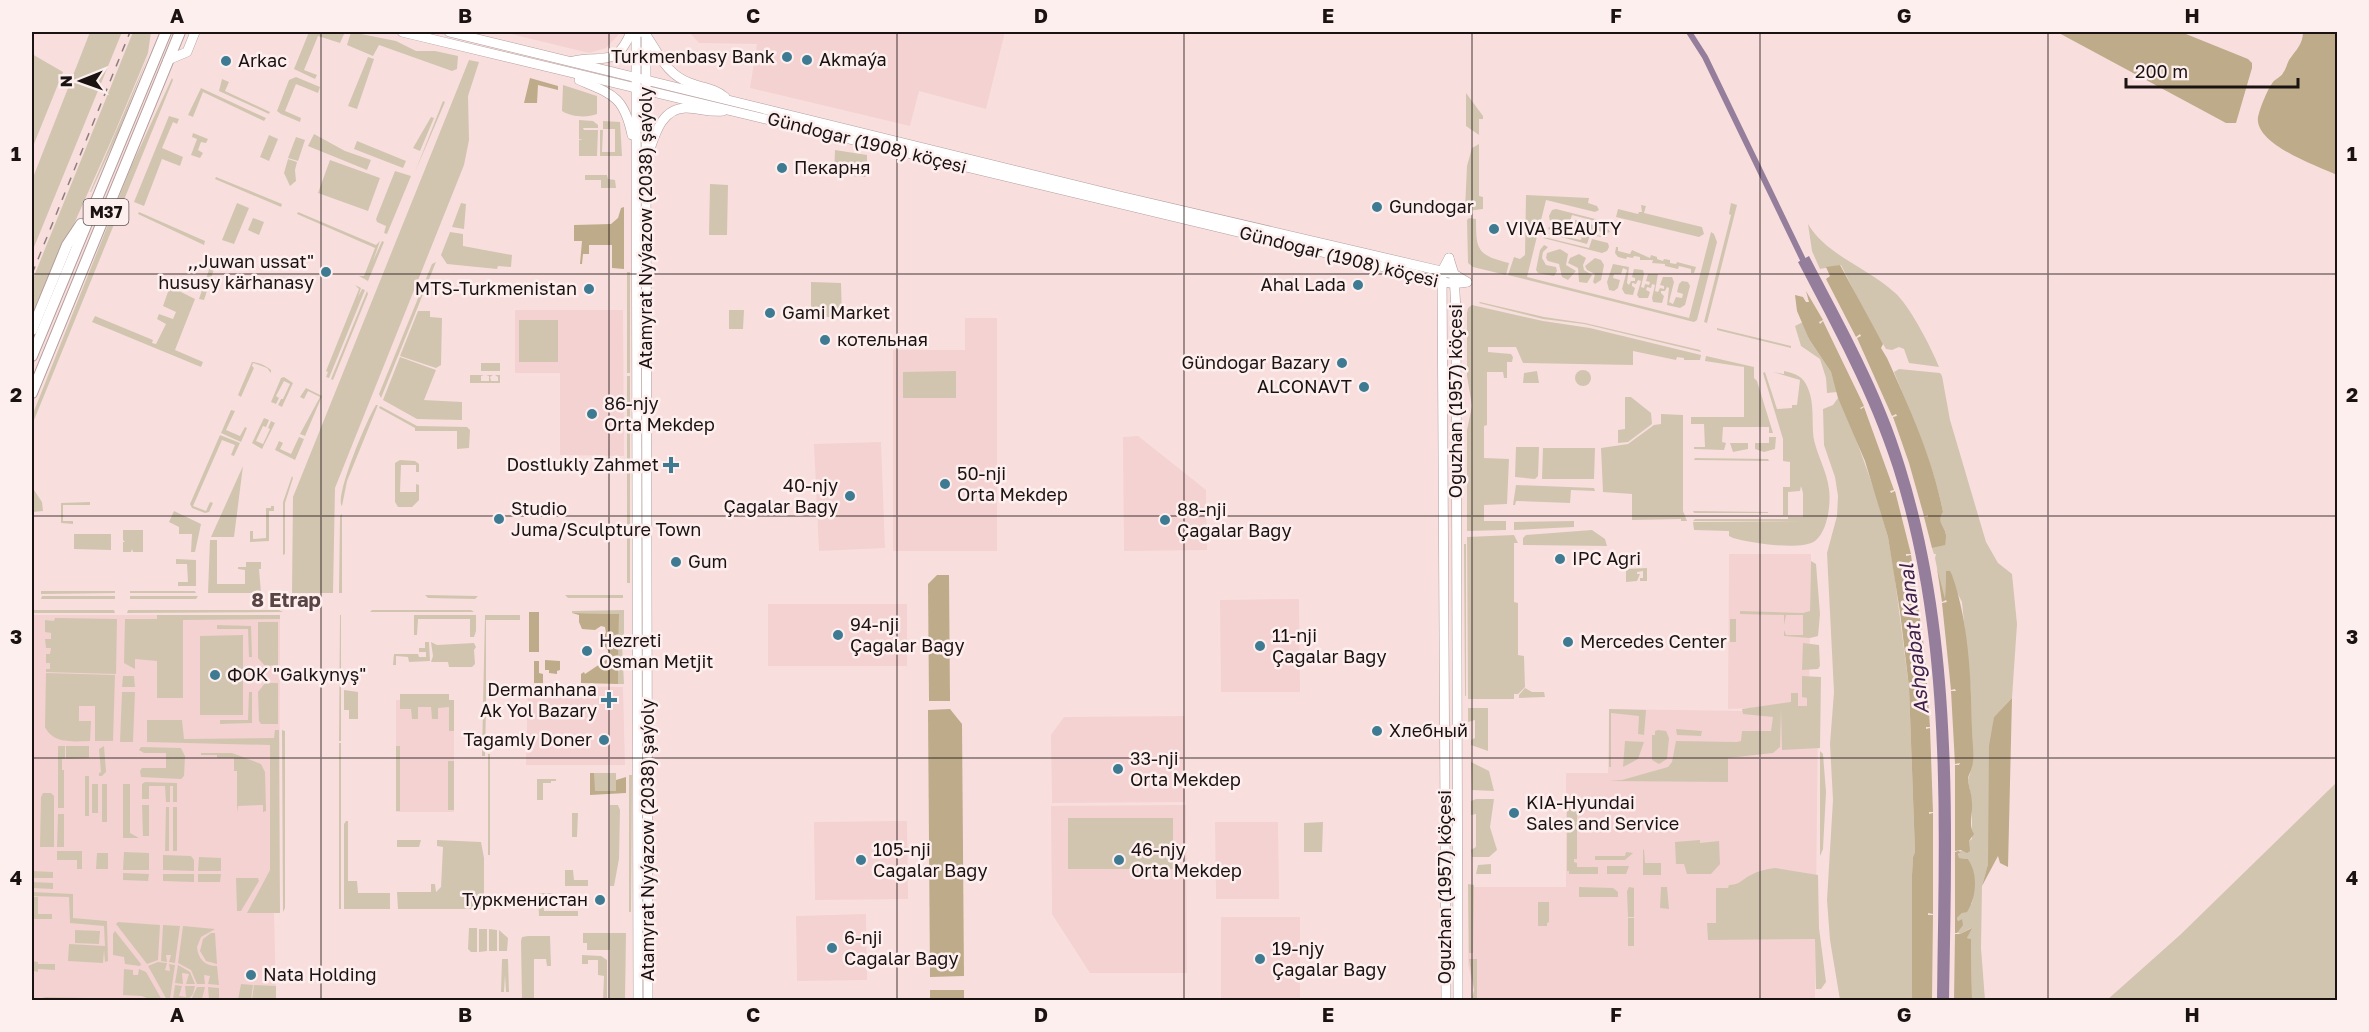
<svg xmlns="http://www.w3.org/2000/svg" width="2369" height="1032" font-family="'Golos Text',sans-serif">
  <rect width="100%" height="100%" fill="#f8dfde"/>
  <g fill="#f4d2d1">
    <path d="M503 32H621L606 48 589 53Z"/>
    <path d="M689 32H1005L986 109 919 91 910 126 750 88 757 44 699 43Z"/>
    <path d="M515 310H623L624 456 560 455V373H515Z"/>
    <path d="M965 318H997V551H893V350H965Z"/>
    <path d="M1138 436 1206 490 1207 550 1124 551 1123 437Z"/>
    <path d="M881 442 885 548 819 551 814 444Z"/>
    <path d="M1729 554H1811L1809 706 1728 709Z"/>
    <path d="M1299 599 1300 692H1221L1220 600Z"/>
    <rect x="768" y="604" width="139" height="62"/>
    <path d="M32 615H280L279 906 274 910 276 1000H32Z"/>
    <path d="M528 686 623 687 625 765H526Z"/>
    <rect x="396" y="700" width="58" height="112"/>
    <path d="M1609 709 1818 712 1815 1000H1471L1474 990 1468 965V887H1566V773H1608Z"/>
    <path d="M1184 716 1185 802 1052 803 1051 735 1064 717Z"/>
    <path d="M1186 805 1187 973H1090L1052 914 1051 806Z"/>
    <path d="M907 821 908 899 815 900 814 822Z"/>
    <path d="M1215 822H1278L1279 899H1216Z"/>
    <path d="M866 914 867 980 797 981 796 916Z"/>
    <rect x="1221" y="917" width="79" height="83"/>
  </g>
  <g fill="#d1c5b0">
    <path d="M90 32H122L32 252V180Z"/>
    <path d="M133 32H151L148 53 115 132 32 318V281Z"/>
    <path d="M309 32H345L340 43 318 36 304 70 317 75 315 79 294 69Z"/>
    <path d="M351 32 396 41 416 51H435L458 56 457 69 452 71 379 45 373 56 347 45Z"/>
    <path d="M32 54 63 72 32 149Z"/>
    <path d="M149 54 118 133 91 192H90Z"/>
    <path d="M368 57 374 59 357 109 348 106Z"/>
    <path d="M469 60 479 62 468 96 469 140 464 165 335 488 333 593H292L293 497Z"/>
    <path d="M296 77 320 87 318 93 296 84 285 111 301 118 300 122 281 114 277 111 289 80Z"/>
    <path d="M172 78 173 80 32 425V416L131 167Z"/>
    <path d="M222 79 229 82 225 91 270 112 269 114 219 91Z"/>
    <path d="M563 85 597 96V114C587 118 571 117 562 111Z"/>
    <path d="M201 88 266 118 264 121 203 92 193 117 188 115Z"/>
    <path d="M1466 93 1483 116V119H1479V135L1466 126Z"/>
    <path d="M443 101 445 102 415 172Z"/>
    <path d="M169 116 179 119 177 124 173 122 162 148 183 157 180 166 162 159 144 206 134 202Z"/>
    <path d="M431 117 434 118 420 151 413 148Z"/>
    <path d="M579 120 593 121 598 125V128H583L584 130H598L597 156H579V140L583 139H579Z"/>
    <path d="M603 121 620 122 622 156H600V130H603L602 152H615V129H603Z"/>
    <path d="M193 133 208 139 206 143 201 142 198 150 203 153 200 158 191 155 197 139 192 137Z"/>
    <path d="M314 134 345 151 371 160 367 170 308 146Z"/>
    <path d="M269 135 278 139 269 161 260 157Z"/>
    <path d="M296 137 305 140 298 161 288 158Z"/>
    <path d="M357 141 406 161 403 168 354 149Z"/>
    <path d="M1479 144V196L1483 197V209L1467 211 1465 209 1467 166 1472 148Z"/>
    <path d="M835 150 867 155V175L865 177 834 175Z"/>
    <path d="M288 159 297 162 295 170 296 181 290 186 284 173Z"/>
    <path d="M330 160 380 178 368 211 318 193Z"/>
    <path d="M395 171 411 176 387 234 384 233 386 226 377 222 376 219Z"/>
    <path d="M585 175H607L608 179 615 180 616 188H601V180H585Z"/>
    <path d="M216 177 282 204 281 207 215 179Z"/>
    <path d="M710 184 728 185 727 235H709Z"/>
    <path d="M1526 195 1589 198 1588 203 1597 206 1599 210 1595 212 1546 200 1527 277 1689 318 1711 232 1714 234 1717 242 1697 320 1694 322 1508 275 1514 257 1520 259 1525 255Z"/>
    <path d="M237 203 249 208 234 244 222 240Z"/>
    <path d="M461 203 466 204 464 229 452 227Z"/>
    <path d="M1731 203 1737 205 1707 323 1704 322 1731 215 1729 214Z"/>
    <path d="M1641 205 1646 206 1644 213 1702 227 1704 234 1699 237 1616 217 1618 209 1638 214 1639 212H1642Z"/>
    <path d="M1556 209 1611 223V225L1572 215 1568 227 1550 221 1549 216 1552 210Z"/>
    <path d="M139 212 205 241 204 245 138 214Z"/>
    <path d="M298 212 376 245 380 241 373 261 382 241 384 242 368 281 359 276H364L375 248 297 214Z"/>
    <path d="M253 218 264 222 259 235 248 230Z"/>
    <path d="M1469 218 1476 219C1476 250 1477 255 1509 263L1506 275 1473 267 1468 263 1467 220Z"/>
    <path d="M1575 220 1608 229 1610 232 1607 233 1581 227 1578 237 1548 229 1549 227 1571 233Z"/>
    <path d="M1808 224C1826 255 1868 268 1894 292 1909 304 1932 349 1939 367L1909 363 1904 349 1899 347 1892 350 1886 349 1865 313 1841 265 1820 269 1812 251Z"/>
    <path d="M1583 231 1608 238 1590 235 1587 244 1546 233 1581 240Z"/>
    <path d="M450 232 463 234V246L512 255 511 267 498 266 497 269 447 264 441 255Z"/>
    <path d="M1544 237 1589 248 1592 239 1608 243 1609 247 1607 251 1602 253 1543 238Z"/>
    <path d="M1544 245 1548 247 1543 252 1542 258 1546 265 1556 267 1557 271 1554 276 1538 273 1536 270 1540 250Z"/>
    <path d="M1616 247H1618V251L1630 254 1632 250 1650 258 1651 255 1657 257V259L1663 261 1664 259 1670 260V263L1676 264 1677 262 1696 267 1694 273H1691V269L1679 266 1678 269 1665 266V264L1652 263 1653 260H1640V257L1634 256 1633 258 1627 257 1626 259 1618 257 1615 253Z"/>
    <path d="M1560 249 1568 254 1566 265 1576 271 1568 280 1562 277 1559 264 1548 261 1546 258 1547 253Z"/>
    <path d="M1579 254 1586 258 1583 265 1584 270 1592 275 1587 283 1579 282 1578 268 1568 263 1570 258Z"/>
    <path d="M213 258 217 260 204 300 199 299Z"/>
    <path d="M1595 258 1601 260 1604 265 1601 280 1595 284 1593 282 1595 274 1587 270 1585 266Z"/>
    <path d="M436 262 381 398 379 394 432 264Z"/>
    <path d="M1613 264 1629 267 1627 283 1629 285 1631 281H1635V278L1632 277 1634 269 1643 270 1644 274 1641 287 1644 288 1645 284 1649 285 1650 282 1646 281 1648 274H1658L1655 291 1658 292 1660 288 1664 289V286L1660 285 1663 277H1672L1674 282 1669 302 1673 304 1676 297 1682 298 1683 294 1677 292 1679 284 1682 281 1688 282 1690 286 1685 305 1680 308 1667 305 1669 288 1667 287 1665 291H1661V293L1664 296 1662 303 1653 302 1652 298 1655 285 1652 284 1651 288 1647 287 1646 290 1650 292 1648 298H1639L1637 295 1641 281 1638 280 1636 284 1632 283V286L1635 288 1633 295 1625 294 1622 289 1627 270 1623 268 1621 274H1614L1613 278 1620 280 1618 288 1614 291 1609 290 1607 282Z"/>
    <rect x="627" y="272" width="3" height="101"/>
    <path d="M811 282 841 283 842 317H811Z"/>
    <path d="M355 285 361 288 358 297 362 289 365 290 329 378 326 377 328 372 326 371 359 289Z"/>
    <path d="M173 288 195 299 175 350 203 362 201 367 92 322 95 316 153 340 152 343 156 344 166 324 157 319 159 314 173 319 176 312 163 306 169 289Z"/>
    <path d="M367 291 368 294 333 380 331 379Z"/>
    <path d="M1480 302 1544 317 1585 323 1700 350 1701 352 1584 324 1543 319 1479 303Z"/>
    <path d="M1472 305 1543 321 1590 328 1701 355 1700 360H1684V358L1677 357 1676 360 1633 351V365L1523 363 1516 347H1488V352L1511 354 1513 357 1512 362H1507V378H1504L1503 372H1487V425L1484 426V458L1509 459 1507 504 1484 505V521H1506V530L1467 531V430L1472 406 1467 376V313L1468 308Z"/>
    <path d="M729 310H744L743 329H729Z"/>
    <path d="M418 311H430V317L442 318 441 365 436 368 400 356Z"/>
    <rect x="519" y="320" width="39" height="42"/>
    <path d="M1803 322 1809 339 1831 372 1837 392 1827 393 1826 378 1820 359 1801 346 1795 326Z"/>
    <path d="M1717 328 1791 346V348L1717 330Z"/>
    <path d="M1706 356 1754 367V378L1757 381 1773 433H1769V427H1723L1722 442 1726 443 1724 450 1694 449V447H1705L1704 424H1691V417H1744V367L1705 361Z"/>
    <path d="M400 357 436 370 424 400 462 402V420L417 419 383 400Z"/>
    <path d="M252 362C258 362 267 366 271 370V373L267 368 253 363 252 366 254 368 241 397 238 395Z"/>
    <rect x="481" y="363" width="19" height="8"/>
    <path d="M1899 369 1940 373 1942 376 1950 420 1986 542 1998 563 2012 574 2017 624 2012 698 1994 717 1988 864 1982 886 1981 948 1985 1000H1972L1971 947 1970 939 1967 938 1971 928 1960 934 1957 932 1962 919 1958 921 1957 918 1972 903C1974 888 1977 872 1968 859L1958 858C1958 851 1962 850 1969 847V841L1972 839V802L1968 780 1972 767 1971 693 1962 602 1946 571 1945 600 1943 598 1935 558 1936 554H1934L1932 548 1945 544C1946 543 1946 535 1946 534 1944 525 1936 523 1943 512 1934 464 1912 417 1894 372Z"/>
    <circle cx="1583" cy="378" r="8"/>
    <path d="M956 371V398H903V372Z"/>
    <path d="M1537 371 1539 383H1523L1524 373Z"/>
    <path d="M1784 371C1792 373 1800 375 1804 381 1816 398 1811 421 1814 440 1818 457 1827 472 1829 489 1831 503 1828 531 1815 541 1801 551 1750 543 1733 538L1729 536V531L1694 530 1693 522H1803L1693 521 1695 519H1788V517H1803V493L1801 486 1800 491 1788 492V515H1783V487H1790V462L1783 461V439L1763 373 1765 372 1777 409 1792 408V405H1797L1800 380 1773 372 1784 374Z"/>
    <path d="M470 375H484L481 376V381H489V376L486 375H493L490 377 491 381H498V377L495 375H500V383H470Z"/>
    <rect x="627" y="376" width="3" height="207"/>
    <path d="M284 377 293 383 282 407 278 405 281 399H283L290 384 284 381 276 396 279 398 276 404 271 402 281 378Z"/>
    <path d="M306 388 322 396 305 436 300 434 320 397 308 391 304 399 300 397Z"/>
    <path d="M1625 397H1631L1651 413 1652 424 1628 442 1618 443V430L1625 429Z"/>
    <path d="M1838 398 1848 417 1875 492 1888 537 1894 572 1909 687 1915 852 1913 857 1912 875V1000H1840L1830 940 1827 900 1833 800 1830 744 1834 692 1827 553 1837 516 1838 496 1835 477 1824 445 1823 409 1833 405Z"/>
    <path d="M376 405H378L347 481 342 506C335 495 367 419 376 405Z"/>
    <path d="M380 406 417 426 467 427 470 430 469 448 457 449V431H415V428L379 408Z"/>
    <path d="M231 410 235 411 226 430 240 436 245 427 247 428 241 442 221 433Z"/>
    <path d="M1661 414 1683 415V511L1687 521H1681V519L1632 520V494L1603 492 1601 448 1628 444 1654 425 1661 424Z"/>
    <path d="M264 418 269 420 266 427 263 426 256 441 263 444 270 429 268 428 271 421 275 423 262 449 252 443Z"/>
    <path d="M220 435 240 443 234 456 231 455 235 445 222 440 193 506 206 511 210 502 213 503 209 512 205 513 192 508 190 504Z"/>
    <path d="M299 437 304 439 295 460 275 450 279 441 283 443 280 449 291 454Z"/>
    <path d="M1769 437H1776L1775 449 1764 452 1755 449V443H1769Z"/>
    <path d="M1730 443H1748V449L1733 452Z"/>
    <path d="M1516 447H1539L1538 476 1535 479 1515 477Z"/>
    <path d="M1543 448H1595L1594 479H1542Z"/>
    <path d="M1695 458 1768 459 1769 461 1694 460Z"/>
    <path d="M400 460 415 461 419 464V472H416V465H401L400 492H416V484L419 485V500L412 507H398L395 502V463Z"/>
    <path d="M243 466 234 537H211Z"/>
    <path d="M292 476 293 478 285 503V554L283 555V502Z"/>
    <path d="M1516 485 1594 488 1595 491 1571 490 1570 503 1516 501 1515 505H1513Z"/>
    <path d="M32 487 42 502 43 511 32 512Z"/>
    <path d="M90 502V505H63V521H73V524L61 523V503Z"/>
    <path d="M271 506H274V511H269V541L250 542V531H253V539L266 538V508H271Z"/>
    <path d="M174 511 201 524 195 552H191L192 534H179V527L169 522Z"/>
    <path d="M1693 511 1768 512V513H1694Z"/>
    <path d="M342 514V593H339L340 516Z"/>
    <path d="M1574 521V527L1514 530V522Z"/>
    <path d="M123 530H143V552H133L132 549 131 552H123V542H125L123 540Z"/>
    <path d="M1592 530 1605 539 1607 546 1523 545V538L1526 535Z"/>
    <path d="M74 534H111V550L74 549Z"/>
    <path d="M1514 535 1518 543H1514V602L1518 603V655L1524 656 1525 687 1518 694H1514V699H1468L1467 537Z"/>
    <path d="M210 540H217V584H245V570L238 569V567H246V562H261V569H259L261 593H208Z"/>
    <path d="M1464 544H1466V696H1465Z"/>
    <path d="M176 559 196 560V586H178V582H188L187 564H176Z"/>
    <path d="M1811 561 1816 564 1820 614 1818 636 1810 638 1784 636V630L1786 635H1803V615H1786L1784 625V615L1740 614V611L1803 613 1810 611Z"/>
    <path d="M1647 568V581H1640V578H1643V571L1637 572V574H1640L1637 581 1626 582V569Z"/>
    <path d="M41 591H115V593L41 594Z"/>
    <path d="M130 591H195L196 593H130Z"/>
    <path d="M425 595 478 596 475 599 428 598Z"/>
    <path d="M565 595H623V598H568Z"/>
    <path d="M42 596H115V599H41Z"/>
    <path d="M130 596H198L196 599H130Z"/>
    <path d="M32 610H114L115 613H32Z"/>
    <path d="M128 610H279L283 612 127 613Z"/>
    <path d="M372 610H471L474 612H370Z"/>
    <path d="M624 610V637L622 644 624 684H618L619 614 572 613V611Z"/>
    <path d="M157 615H280V619L183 620V698H157V661L135 659V669L124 663 125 619H157Z"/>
    <path d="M340 615H341V741H339Z"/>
    <path d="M414 615H476V631L474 637H470V619H418L417 635H414Z"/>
    <path d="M485 615H520V620H486V705H483Z"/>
    <path d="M55 618 117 619 116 674 46 672V669H50V663H46V654H50L51 648H46L45 639H51V633L45 632V620L54 621Z"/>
    <rect x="1730" y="619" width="6" height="23"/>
    <path d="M258 622H278V665L265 666 258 658Z"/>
    <path d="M217 625 251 626 252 657H249L248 629H217Z"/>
    <path d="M243 635V670H230V678L243 679V715H200V636Z"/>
    <path d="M425 642H429L430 661 409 662 408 657 396 656V665H393L394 654H418L419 657H426V652H419V648H425Z"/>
    <path d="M431 642 437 645 474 643 476 647 474 650 475 664 472 667H449L448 662H431L433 656Z"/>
    <path d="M1803 643 1819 645 1820 666 1818 669 1802 670Z"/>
    <path d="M46 673 115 675 113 741H95V706H79V721H91L90 741C74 741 54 745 45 727Z"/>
    <path d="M123 676H134L135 687H122Z"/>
    <path d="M1802 676 1821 677 1820 748 1782 750 1781 709 1780 747 1773 753 1728 758V782L1609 781 1622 780 1668 767 1672 762 1676 741 1737 742 1741 741 1742 731H1771L1773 717 1743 714 1742 709 1791 702V693H1798V706H1807V698L1802 697Z"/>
    <path d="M265 683H278V724H261L259 721 258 692Z"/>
    <path d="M1525 688 1532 692H1544L1545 697 1519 698V695Z"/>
    <path d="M344 690 358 692V719H349V710H344Z"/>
    <path d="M122 692H135L133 742H120Z"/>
    <path d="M249 692H252V723L220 724V720H248Z"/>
    <path d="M400 694H449V700H454V731H449V707L438 708V719H432L431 707H418V719H412L411 709H400Z"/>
    <path d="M483 707H486L485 756H482Z"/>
    <path d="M1468 708H1488V751L1471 745V740L1475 738V720L1468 722Z"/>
    <path d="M1609 709 1646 710 1644 735 1638 734 1639 716 1611 713V767H1609Z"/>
    <path d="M147 720H182L184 739 274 738 275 730H279L280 913H247L270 870V745L147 742Z"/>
    <path d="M1676 729 1702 731 1701 736 1677 735Z"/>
    <path d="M282 730 285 731V908L283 912Z"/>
    <path d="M1658 730 1666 731 1669 738 1667 759 1659 764 1652 760V735H1655V731Z"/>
    <path d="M1625 741 1644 742 1638 759 1623 767Z"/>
    <rect x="339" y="743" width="2" height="166"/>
    <path d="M58 746H65V759H62V770H64V808H58Z"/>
    <path d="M66 746H89V758L66 759Z"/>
    <path d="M104 746 106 772 102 776H99V773L101 772 99 749Z"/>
    <rect x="396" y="746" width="4" height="65"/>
    <path d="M141 747 181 748 185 756 184 776 181 779 141 777 140 771 142 768H166V753H144L139 750Z"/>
    <path d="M1820 751 1823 754 1826 792 1823 849 1820 856Z"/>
    <path d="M201 753H232L261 764 265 772 266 811 263 812V805L238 806 237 813V771H234V758H217V755H201Z"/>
    <rect x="488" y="754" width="2" height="101"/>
    <rect x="448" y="761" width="6" height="49"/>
    <path d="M1471 762 1489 771 1494 791 1472 790Z"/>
    <rect x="594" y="773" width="22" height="18"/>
    <path d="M629 775H632L631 912H629Z"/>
    <rect x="85" y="776" width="4" height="40"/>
    <path d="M537 779H556V781H551V783H543V800H537Z"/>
    <path d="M145 782 177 783V802H173V786H170V802H166L165 786H149V799H142V784Z"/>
    <path d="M2337 782V1000H2107L2180 935Z"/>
    <rect x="92" y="784" width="6" height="29"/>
    <rect x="102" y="784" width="5" height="38"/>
    <path d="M123 784H130V833L139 838H123Z"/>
    <path d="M43 793H51L54 796V847H40L41 797Z"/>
    <path d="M1476 799H1494L1490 827 1497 850 1489 857H1472L1471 850 1476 847V814L1471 815V801Z"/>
    <path d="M142 805H149V836H143Z"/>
    <path d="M610 805H618L620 810 619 859 614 886H610Z"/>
    <path d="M1567 806H1569L1570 810H1577V859H1574V862L1577 863V867H1598V874H1569V871H1567Z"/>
    <path d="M166 807H169V851H165Z"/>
    <rect x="173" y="807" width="4" height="44"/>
    <path d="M572 813H578L577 837H572Z"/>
    <path d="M58 814H64V847H57Z"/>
    <rect x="1068" y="818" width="105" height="51"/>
    <path d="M346 821H348V881H357L358 893H390V909H344V824Z"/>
    <path d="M1323 822 1322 852H1304V823Z"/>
    <path d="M397 840H421L419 847H397Z"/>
    <path d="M437 840 481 842 484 858V909H398L397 892H431V884H435L436 892 441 887 443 847 437 846Z"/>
    <path d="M1700 840V843L1719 841 1720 864 1711 874H1687L1684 864H1676L1675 842Z"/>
    <path d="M1643 849 1644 850 1645 863H1661V875H1643Z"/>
    <path d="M57 851H82V869H77V860H57Z"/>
    <path d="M124 852 149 853V870H123Z"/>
    <path d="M1626 852 1633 853 1625 860H1595V856H1625Z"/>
    <path d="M97 853H108V869H96Z"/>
    <path d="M163 855 191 856 194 860V871L163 870Z"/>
    <path d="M199 857 221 858V871H198Z"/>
    <path d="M1491 864V874H1476L1478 865Z"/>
    <path d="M1607 866H1629L1626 874H1607Z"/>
    <path d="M1775 868 1818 875 1819 928 1826 982 1821 989H1816L1815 939 1708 940 1707 923H1716V888H1728L1729 885C1740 885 1742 879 1751 875 1758 871 1766 869 1775 868Z"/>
    <path d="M565 870H573L574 880H588V886H565Z"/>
    <path d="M32 871 53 872V878H32Z"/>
    <path d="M123 873 149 874 148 881 123 880Z"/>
    <path d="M163 874H194V882L163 881Z"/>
    <path d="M198 874H221L220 882H198Z"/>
    <path d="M236 878H258L259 881 241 911H237Z"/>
    <path d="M32 882 53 883V889L32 888Z"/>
    <path d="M1468 884 1474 885 1473 953H1469Z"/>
    <path d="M1579 887 1613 888 1618 892V897H1579Z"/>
    <path d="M1629 887 1634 888V917H1628L1627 891Z"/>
    <path d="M1661 887H1667L1669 909 1660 908Z"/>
    <path d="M32 892 73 894V918L107 921 108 961 105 962 104 950 103 963 68 961 69 944 105 946 104 926 70 923 69 897 32 896Z"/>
    <path d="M538 893H554L544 895V911H578V916H539Z"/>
    <path d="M34 897H38V914H52V919H34Z"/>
    <path d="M1538 902H1549V922L1547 923V926H1538Z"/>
    <rect x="1628" y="918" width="6" height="28"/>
    <path d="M118 922 160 925 158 960 147 964 116 924Z"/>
    <path d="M163 925 180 926 175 963 169 962 171 955H166L167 962 161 961Z"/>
    <path d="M183 926 215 929 201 937 197 947C198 959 205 966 217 966L219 985 208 984 210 976 204 975 205 984H197L191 970 178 963Z"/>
    <path d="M469 928H477V952H471L468 949Z"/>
    <path d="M479 929H487V951L479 952Z"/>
    <path d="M489 929 497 930V951H489Z"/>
    <path d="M75 930 100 931 99 944 75 943Z"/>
    <path d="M499 930 508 938 507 951H499Z"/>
    <path d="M115 931 141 964 140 966 125 964 124 957 113 955V934Z"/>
    <path d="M211 933H215L217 964 206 961 200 951 203 939Z"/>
    <path d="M583 933H626L625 1000H610V950H587V943H583Z"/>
    <path d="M528 936H550L551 966H547L546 959H534V1000H522L521 941 522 937Z"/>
    <path d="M582 955 601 956 607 960V1000H603L604 976 598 975V960H588V964H582Z"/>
    <path d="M502 959H508L509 992H506L505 975 504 992H501Z"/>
    <path d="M1469 959H1477V1000H1472L1474 990Z"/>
    <path d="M32 961 38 962V964H55V970L38 969V972L34 971 32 985Z"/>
    <path d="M158 962 167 963 165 970 170 971 169 964 175 965 170 999 167 1000 148 966Z"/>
    <path d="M178 965 190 972 195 984H186L189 974 182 973 183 984 175 983Z"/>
    <path d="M124 969 133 970V975H138L139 969 146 972 162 1000H151L142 996 123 995Z"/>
    <path d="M241 984 253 985 251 1000H238Z"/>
    <path d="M175 985 182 986 179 996 186 997 185 986H195L193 994 188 1000H174L173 999Z"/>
    <path d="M254 985 276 986V1000H252Z"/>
    <path d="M197 987H205L202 999H209L208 987 219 988V1000H191Z"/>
    <path d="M46 997 130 999 139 1000H32Z"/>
  </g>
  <g fill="#beab89">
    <path d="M2057 32H2181L2248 59 2252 63V68L2236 123H2226Z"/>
    <path d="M2303 32H2337V175C2317 166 2254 144 2258 117 2260 108 2267 90 2273 82 2275 79 2281 77 2283 73 2286 69 2287 64 2289 60 2296 50 2303 44 2303 32Z"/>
    <path d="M530 78 558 86V90L538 85 537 103H524Z"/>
    <path d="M624 207V269L612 268V245H589V254H583L582 264H580L582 241H574V225L611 224 618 218 621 208Z"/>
    <path d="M1840 265 1883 344 1881 348 1887 358C1909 407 1933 459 1943 512 1936 523 1945 526 1946 535 1946 536 1946 544 1945 545L1932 548 1924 517H1928V515L1924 516 1909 463 1893 417 1897 416 1896 414 1892 416 1857 338 1861 336 1860 334 1856 337 1826 279 1830 276 1826 267Z"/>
    <path d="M1806 291 1823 320 1819 322 1820 324 1823 321 1864 406 1860 408 1861 409 1864 407 1894 490 1890 491 1891 493 1895 491 1911 554H1906V556L1911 555 1925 654H1921L1922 656 1925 655 1930 727H1926V729L1930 728 1933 812H1929V814L1933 813V914L1928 913V915H1933L1932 1000H1912V875L1913 857 1915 852 1909 687 1900 612 1888 537 1865 461 1838 398 1831 372 1809 339 1797 311 1795 295 1803 297 1806 302H1809Z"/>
    <path d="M1937 568 1945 599 1946 571H1950L1952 575C1969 623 1971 678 1972 730 1972 741 1975 757 1972 767 1971 772 1968 775 1968 780 1969 788 1972 795 1972 803 1973 814 1968 825 1974 834L1969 841 1970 851 1967 853 1961 850 1955 851V765H1959L1960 763 1955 764 1951 691H1956L1955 689 1951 690 1942 603 1947 602 1946 600 1942 602Z"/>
    <path d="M937 575H949L950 701H929L928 584Z"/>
    <rect x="529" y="612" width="10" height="40"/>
    <path d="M572 613 619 614 618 684 581 683V674L584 672 585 674 612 656 599 638 606 633 605 627 601 626 595 630 582 629 579 622V615Z"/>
    <path d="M545 660 560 661V670L557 671V674L549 673V670H545Z"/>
    <path d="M534 661H539V673L543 674V683H534Z"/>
    <path d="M2012 698 2008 867 2000 863 1998 856 1982 886 1988 864 1989 746 1994 717Z"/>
    <path d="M950 709 962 724 964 976 930 977 928 710Z"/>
    <path d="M590 773H594L595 791H616V780L626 777V793L590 795Z"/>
    <path d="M1958 851 1961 852 1958 854 1959 858 1968 859C1978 873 1977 897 1967 912L1962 913 1957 918 1958 921 1962 919 1963 925 1957 933H1955V852Z"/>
    <path d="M1972 928 1967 938 1971 939V947L1972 1000H1954L1955 934H1960Z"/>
    <rect x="930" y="990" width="34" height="10"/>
  </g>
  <path fill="#957e9c" d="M1809 256C1845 325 1883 392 1905 466 1959 639 1952 821 1949 1000H1937C1939 823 1948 640 1893 468 1870 396 1833 329 1798 262Z"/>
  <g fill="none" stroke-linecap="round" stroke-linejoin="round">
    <path stroke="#957e9c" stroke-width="6" d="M1689 32 1705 57 1806 266"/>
    <g stroke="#b49d9c" stroke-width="10">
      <g id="secondary">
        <path d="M402 32 1418 275C1435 280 1449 286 1467 282"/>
        <path d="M449 32 1120 196 1454 274 1467 282"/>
        <path d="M643 32 646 35V160L648 1000"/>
        <path d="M646 35C660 55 666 74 690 83 703 88 714 88 725 97"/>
        <path d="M168 60 187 52 195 32"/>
        <path d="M573 61C602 54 616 69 631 32"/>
        <path d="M579 80C612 94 624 96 632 135"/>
        <path d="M649 152C655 134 662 108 686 108 699 108 710 113 723 111"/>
        <path d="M1449 258 1454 274 1456 311 1458 1000"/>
        <path d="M638 1000 636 35 639 32"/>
        <path d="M1446 1000 1442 271 1449 258"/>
      </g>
    </g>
    <g stroke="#b49d9c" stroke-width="12">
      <g id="trunk">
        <path d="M32 330 67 245 81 224"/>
        <path d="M32 356 166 32"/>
        <path d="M32 393 180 32"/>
      </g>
    </g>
    <use href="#secondary" stroke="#fff" stroke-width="9"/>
    <use href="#trunk" stroke="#fff" stroke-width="10"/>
    <path stroke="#8f7d7d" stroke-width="1.5" stroke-dasharray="8 8" stroke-linecap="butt" d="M32 274 130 32"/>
  </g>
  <path fill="none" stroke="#1b1212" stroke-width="1.5" stroke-opacity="0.55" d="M321 32V1000M609 32V1000M897 32V1000M1184 32V1000M1472 32V1000M1760 32V1000M2048 32V1000M32 274H2338M32 516H2338M32 758H2338"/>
  <g fill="#3e7b92" stroke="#feefef" stroke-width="2">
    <circle cx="787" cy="57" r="6"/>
    <circle cx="807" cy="60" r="6"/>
    <circle cx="226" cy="61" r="6"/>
    <circle cx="782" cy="168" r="6"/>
    <circle cx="1377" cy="207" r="6"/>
    <circle cx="1494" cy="229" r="6"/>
    <circle cx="326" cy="272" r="6"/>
    <circle cx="1358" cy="285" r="6"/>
    <circle cx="589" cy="289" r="6"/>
    <circle cx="770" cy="313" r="6"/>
    <circle cx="825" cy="340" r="6"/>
    <circle cx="1342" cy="363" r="6"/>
    <circle cx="1364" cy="387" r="6"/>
    <circle cx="592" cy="414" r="6"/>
    <path d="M668 456h6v6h6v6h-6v6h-6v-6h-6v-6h6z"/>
    <circle cx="945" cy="484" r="6"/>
    <circle cx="850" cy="496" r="6"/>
    <circle cx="499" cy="519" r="6"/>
    <circle cx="1165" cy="520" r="6"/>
    <circle cx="1560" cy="559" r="6"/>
    <circle cx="676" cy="562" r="6"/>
    <circle cx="838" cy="635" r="6"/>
    <circle cx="1568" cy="642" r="6"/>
    <circle cx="1260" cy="646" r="6"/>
    <circle cx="587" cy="651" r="6"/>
    <circle cx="215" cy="675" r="6"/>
    <path d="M606 691h6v6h6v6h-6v6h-6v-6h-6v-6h6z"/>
    <circle cx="1377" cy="731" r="6"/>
    <circle cx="604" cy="740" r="6"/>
    <circle cx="1118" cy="769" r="6"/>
    <circle cx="1514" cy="813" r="6"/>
    <circle cx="861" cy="860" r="6"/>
    <circle cx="1119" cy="860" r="6"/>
    <circle cx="600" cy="900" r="6"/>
    <circle cx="832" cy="948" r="6"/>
    <circle cx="1260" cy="959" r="6"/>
    <circle cx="251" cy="975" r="6"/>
  </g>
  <g text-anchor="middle" stroke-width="5" stroke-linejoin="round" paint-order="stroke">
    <rect fill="#feefef" stroke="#5f5454" stroke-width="1.5" x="83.5" y="199" width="45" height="26" rx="4.5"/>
    <g font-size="16" font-weight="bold" fill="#1b1212">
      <text x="106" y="218">M37</text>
    </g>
    <g font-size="18" fill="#1b1212" stroke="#feefef" text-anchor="start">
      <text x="775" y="63" text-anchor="end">Turkmenbasy Bank</text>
      <text x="819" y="66">Аkmaýa</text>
      <text x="238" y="67">Arkac</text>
      <text x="794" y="174">Пекарня</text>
      <text x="1389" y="213">Gundogar</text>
      <text x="1506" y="235">VIVA BEAUTY</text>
      <text x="314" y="268" text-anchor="end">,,Juwan ussat"<tspan x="314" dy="21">hususy kärhanasy</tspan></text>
      <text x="1346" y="291" text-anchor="end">Ahal Lada</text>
      <text x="577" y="295" text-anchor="end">MTS-Turkmenistan</text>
      <text x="782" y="319">Gami Market</text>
      <text x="837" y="346">котельная</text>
      <text x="1330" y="369" text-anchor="end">Gündogar Bazary</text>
      <text x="1352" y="393" text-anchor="end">ALCONAVT</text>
      <text x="604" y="410">86-njy<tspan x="604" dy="21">Orta Mekdep</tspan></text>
      <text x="659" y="471" text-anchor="end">Dostlukly Zahmet</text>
      <text x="957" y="480">50-nji<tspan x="957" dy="21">Orta Mekdep</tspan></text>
      <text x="838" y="492" text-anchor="end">40-njy<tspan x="838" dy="21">Çagalar Bagy</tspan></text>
      <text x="511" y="515">Studio<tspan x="511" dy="21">Juma/Sculpture Town</tspan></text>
      <text x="1177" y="516">88-nji<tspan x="1177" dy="21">Çagalar Bagy</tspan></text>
      <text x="1572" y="565">IPC Agri</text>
      <text x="688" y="568">Gum</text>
      <text x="850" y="631">94-nji<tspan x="850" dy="21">Çagalar Bagy</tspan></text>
      <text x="1272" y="642">11-nji<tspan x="1272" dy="21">Çagalar Bagy</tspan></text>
      <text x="599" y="647">Hezreti<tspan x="599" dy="21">Osman Metjit</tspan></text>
      <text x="1580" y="648">Mercedes Center</text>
      <text x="227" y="681">ФОК "Galkynyş"</text>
      <text x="597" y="696" text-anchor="end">Dermanhana<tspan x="597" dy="21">Ak Yol Bazary</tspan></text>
      <text x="1389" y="737">Хлебный</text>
      <text x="592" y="746" text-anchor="end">Tagamly Doner</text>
      <text x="1130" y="765">33-nji<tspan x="1130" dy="21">Orta Mekdep</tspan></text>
      <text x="1526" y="809">KIA-Hyundai<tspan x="1526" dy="21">Sales and Service</tspan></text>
      <text x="873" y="856">105-nji<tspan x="873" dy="21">Cagalar Bagy</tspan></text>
      <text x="1131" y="856">46-njy<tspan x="1131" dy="21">Orta Mekdep</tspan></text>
      <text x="588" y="906" text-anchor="end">Туркменистан</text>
      <text x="844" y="944">6-nji<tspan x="844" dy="21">Cagalar Bagy</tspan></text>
      <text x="1272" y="955">19-njy<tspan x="1272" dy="21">Çagalar Bagy</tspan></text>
      <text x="263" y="981">Nata Holding</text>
    </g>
    <g font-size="18" fill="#1b1212" stroke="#feefef">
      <text transform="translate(867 143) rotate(14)" y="6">Gündogar (1908) köçesi</text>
      <text transform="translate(646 228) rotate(-90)" y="6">Atamyrat Nyýazow (2038) şaýoly</text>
      <text transform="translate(1339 257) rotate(14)" y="6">Gündogar (1908) köçesi</text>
      <text transform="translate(1456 401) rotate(-90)" y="6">Oguzhan (1957) köçesi</text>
      <text transform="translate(648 840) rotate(-90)" y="6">Atamyrat Nyýazow (2038) şaýoly</text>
      <text transform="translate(1445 887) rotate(-90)" y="6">Oguzhan (1957) köçesi</text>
    </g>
    <g font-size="20" font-weight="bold" fill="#584444" stroke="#feefef">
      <text x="286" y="607">8 Etrap</text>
    </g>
    <g font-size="20" font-style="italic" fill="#41214a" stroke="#feefef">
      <text transform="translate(1914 639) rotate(-96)" y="7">Ashgabat Kanal</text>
    </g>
  </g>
  <rect width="2369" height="1032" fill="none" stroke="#feefef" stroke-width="66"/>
  <g transform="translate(81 81) rotate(269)" stroke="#feefef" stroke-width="4.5" paint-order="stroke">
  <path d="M0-4.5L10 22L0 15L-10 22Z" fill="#1b1212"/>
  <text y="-9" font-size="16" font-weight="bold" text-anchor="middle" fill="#1b1212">N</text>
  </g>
  <path d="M2126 78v9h172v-9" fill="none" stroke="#1b1212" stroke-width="3"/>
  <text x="2135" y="78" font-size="18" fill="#1b1212" stroke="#feefef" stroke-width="4.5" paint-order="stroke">200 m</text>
  <rect x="33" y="33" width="2303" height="966" fill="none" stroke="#1b1212" stroke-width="2"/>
  <g font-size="20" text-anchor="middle" font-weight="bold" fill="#1b1212">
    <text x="177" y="23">A</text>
    <text x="465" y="23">B</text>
    <text x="753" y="23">C</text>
    <text x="1041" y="23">D</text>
    <text x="1328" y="23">E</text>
    <text x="1616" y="23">F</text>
    <text x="1904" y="23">G</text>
    <text x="2192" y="23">H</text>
    <text x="16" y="161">1</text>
    <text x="2352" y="161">1</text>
    <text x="16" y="402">2</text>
    <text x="2352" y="402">2</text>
    <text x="16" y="644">3</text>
    <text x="2352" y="644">3</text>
    <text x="16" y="885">4</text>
    <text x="2352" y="885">4</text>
    <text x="177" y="1022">A</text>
    <text x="465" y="1022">B</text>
    <text x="753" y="1022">C</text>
    <text x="1041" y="1022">D</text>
    <text x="1328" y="1022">E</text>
    <text x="1616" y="1022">F</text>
    <text x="1904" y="1022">G</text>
    <text x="2192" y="1022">H</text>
  </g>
</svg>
